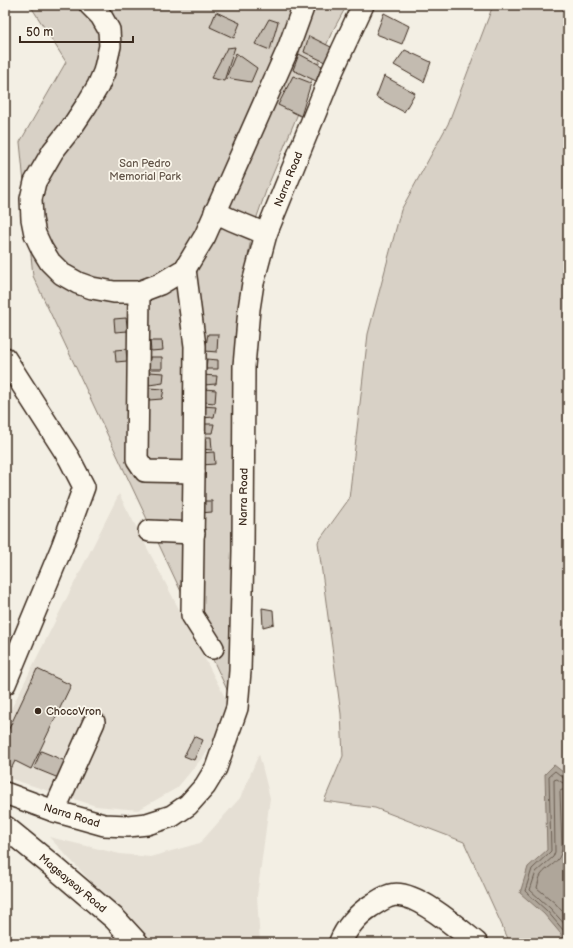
<svg xmlns="http://www.w3.org/2000/svg" width="573" height="948" font-family="'Balsamiq Sans',sans-serif">
  <rect width="100%" height="100%" fill="#f3efe4"/>
  <filter id="ink" filterUnits="userSpaceOnUse"><feTurbulence type="fractalNoise" baseFrequency=".025" numOctaves="2"/><feDisplacementMap in="SourceGraphic" scale="8" xChannelSelector="R" yChannelSelector="G"/><feConvolveMatrix kernelMatrix="1 2 1 2 8 2 1 2 1" color-interpolation-filters="sRGB"/></filter>
  <g filter="url(#ink)">
    <g fill="#e5dfd4">
      <path d="M119 494 230 707 207 752 177 788 138 810 96 806 5 777V721Z"/>
      <path d="M259 754 270 798 257 896 260 943H157L154 940 151 943H147L112 904 49 837 120 854 150 857 200 843 240 798Z"/>
    </g>
    <g fill="#d8d1c6" stroke="#8a7e72">
      <path d="M30 5H347L331 34 267 188 252 231 239 314 230 696 33 276 20 142 66 62Z"/>
      <path d="M495 5H568V943H510L464 842 375 808 324 801 343 756 341 714 318 542 349 499 368 334 401 210 448 124 492 8Z"/>
    </g>
    <path fill="#afa69a" stroke="#817468" d="M554 765 568 776V943H561V934L544 914 520 893 528 867 547 850 545 774Z"/>
    <g fill="none" stroke-linecap="round" stroke-linejoin="round">
      <g stroke="#695c50" stroke-width="1">
        <path d="M568 784 563 783 557 779 554 780 555 852 553 857 536 872 530 890 550 908 568 928"/>
        <path d="M568 790H562L560 791 562 849C560 864 548 865 541 875 539 878 538 884 537 888L555 903 568 918"/>
        <path d="M565 943 566 934 564 931 547 911 525 891 532 869 549 853 551 851 549 776 555 771 565 779H568"/>
      </g>
    </g>
    <g fill="#c3bbb0" stroke="#3b2a1e">
      <path d="M216 12 240 23 234 38 210 27Z"/>
      <path d="M384 13 409 26 402 44 376 34Z"/>
      <path d="M269 19 278 22 270 50 255 44Z"/>
      <path d="M309 36 333 48 327 63 304 52Z"/>
      <path d="M235 47 224 81 211 78 227 48Z"/>
      <path d="M405 50 431 62 424 82 394 65Z"/>
      <path d="M236 53 257 68 251 82 226 78Z"/>
      <path d="M299 54 322 66 316 81 293 70Z"/>
      <path d="M293 76 311 83 301 116 278 105Z"/>
      <path d="M384 76 415 93 404 112 376 97Z"/>
      <path d="M126 318 128 331 115 332 114 319Z"/>
      <path d="M208 334H218L217 352 205 351Z"/>
      <path d="M150 341H162L163 350 151 351Z"/>
      <path d="M126 349 127 361 116 362 115 350Z"/>
      <path d="M150 357H162V369H149Z"/>
      <path d="M207 359 218 360V369H206Z"/>
      <path d="M149 372 164 373 163 383 149 385Z"/>
      <path d="M202 375 217 376 216 384 204 385Z"/>
      <path d="M148 388 164 389 162 399 149 400Z"/>
      <path d="M204 389 216 390 215 403 204 402Z"/>
      <path d="M203 406 216 407 214 417 202 418Z"/>
      <path d="M202 424H214L212 433H202Z"/>
      <path d="M199 437H211L212 450 200 449Z"/>
      <path d="M214 452 215 464 202 465 201 453Z"/>
      <path d="M200 501H212V512L200 513Z"/>
      <path d="M262 608 273 610 274 624 263 627Z"/>
      <path d="M37 669 71 685 31 769 15 761 12 767 5 764V737Z"/>
      <path d="M194 736 203 740 194 760 184 756Z"/>
      <path d="M41 751 68 762 61 779 34 768Z"/>
    </g>
    <g fill="none" stroke-linecap="round" stroke-linejoin="round">
      <g stroke="#3b2a1e" stroke-width="24">
        <g id="minor">
          <path d="M90 5 101 16 109 30 110 46 104 72 98 86 86 106 72 127 53 151 35 182 31 199 32 219 35 234 42 249 50 262 62 274 78 283 92 288 114 292H139L160 284 185 269 205 236 288 49 304 5"/>
          <path d="M215 212 232 220 266 234"/>
          <path d="M185 269 195 346 194 472 192 615 213 648"/>
          <path d="M139 292 137 459 145 471 194 472"/>
          <path d="M5 358 69 458 84 487 62 547 5 684"/>
          <path d="M149 531 194 533"/>
          <path d="M5 793 54 811 104 825 128 826 147 824 172 816 188 805 205 786 216 768 237 708 240 671 243 551 244 366 249 309 253 283 266 234 332 72 363 5"/>
          <path d="M54 811 94 722"/>
        </g>
      </g>
      <g stroke="#3b2a1e" stroke-width="25">
        <g id="major">
          <path d="M5 827 54 867 115 919 137 943"/>
          <path d="M340 943C346 928 358 914 371 906 378 902 385 896 393 895 416 891 459 929 476 943"/>
        </g>
      </g>
      <use href="#minor" stroke="#fbf7ec" stroke-width="21"/>
      <use href="#major" stroke="#fbf7ec" stroke-width="22"/>
    </g>
  </g>
  <circle fill="#3b2a1e" stroke="#fbf7ec" stroke-width="1.5" cx="38" cy="711" r="4"/>
  <g text-anchor="middle" stroke-width="3.5" stroke-linejoin="round" paint-order="stroke">
    <g font-size="11" fill="#625448" stroke="#fbf7ec">
      <text x="145" y="167">San Pedro<tspan x="145" dy="13">Memorial Park</tspan></text>
    </g>
    <g font-size="11" fill="#3b2a1e" stroke="#fbf7ec">
      <text transform="translate(288 179) rotate(-68)" y="4">Narra Road</text>
      <text transform="translate(243 497) rotate(-89)" y="4">Narra Road</text>
      <text transform="translate(72 815) rotate(17)" y="4">Narra Road</text>
      <text transform="translate(73 883) rotate(40)" y="4">Magsaysay Road</text>
    </g>
    <g font-size="11" fill="#3b2a1e" stroke="#fbf7ec" text-anchor="start">
      <text x="46" y="715">ChocoVron</text>
    </g>
  </g>
  <rect width="573" height="948" fill="none" stroke="#fbf7ec" stroke-width="20"/>
  <rect x="10" y="10" width="553" height="928" fill="none" stroke="#3b2a1e" stroke-width="1.5" filter="url(#ink)"/>
  <path d="M20 36v6h113v-6" fill="none" stroke="#3b2a1e" stroke-width="2"/>
  <text x="26" y="36" font-size="12" fill="#3b2a1e" stroke="#fbf7ec" stroke-width="3" paint-order="stroke">50 m</text>
</svg>
